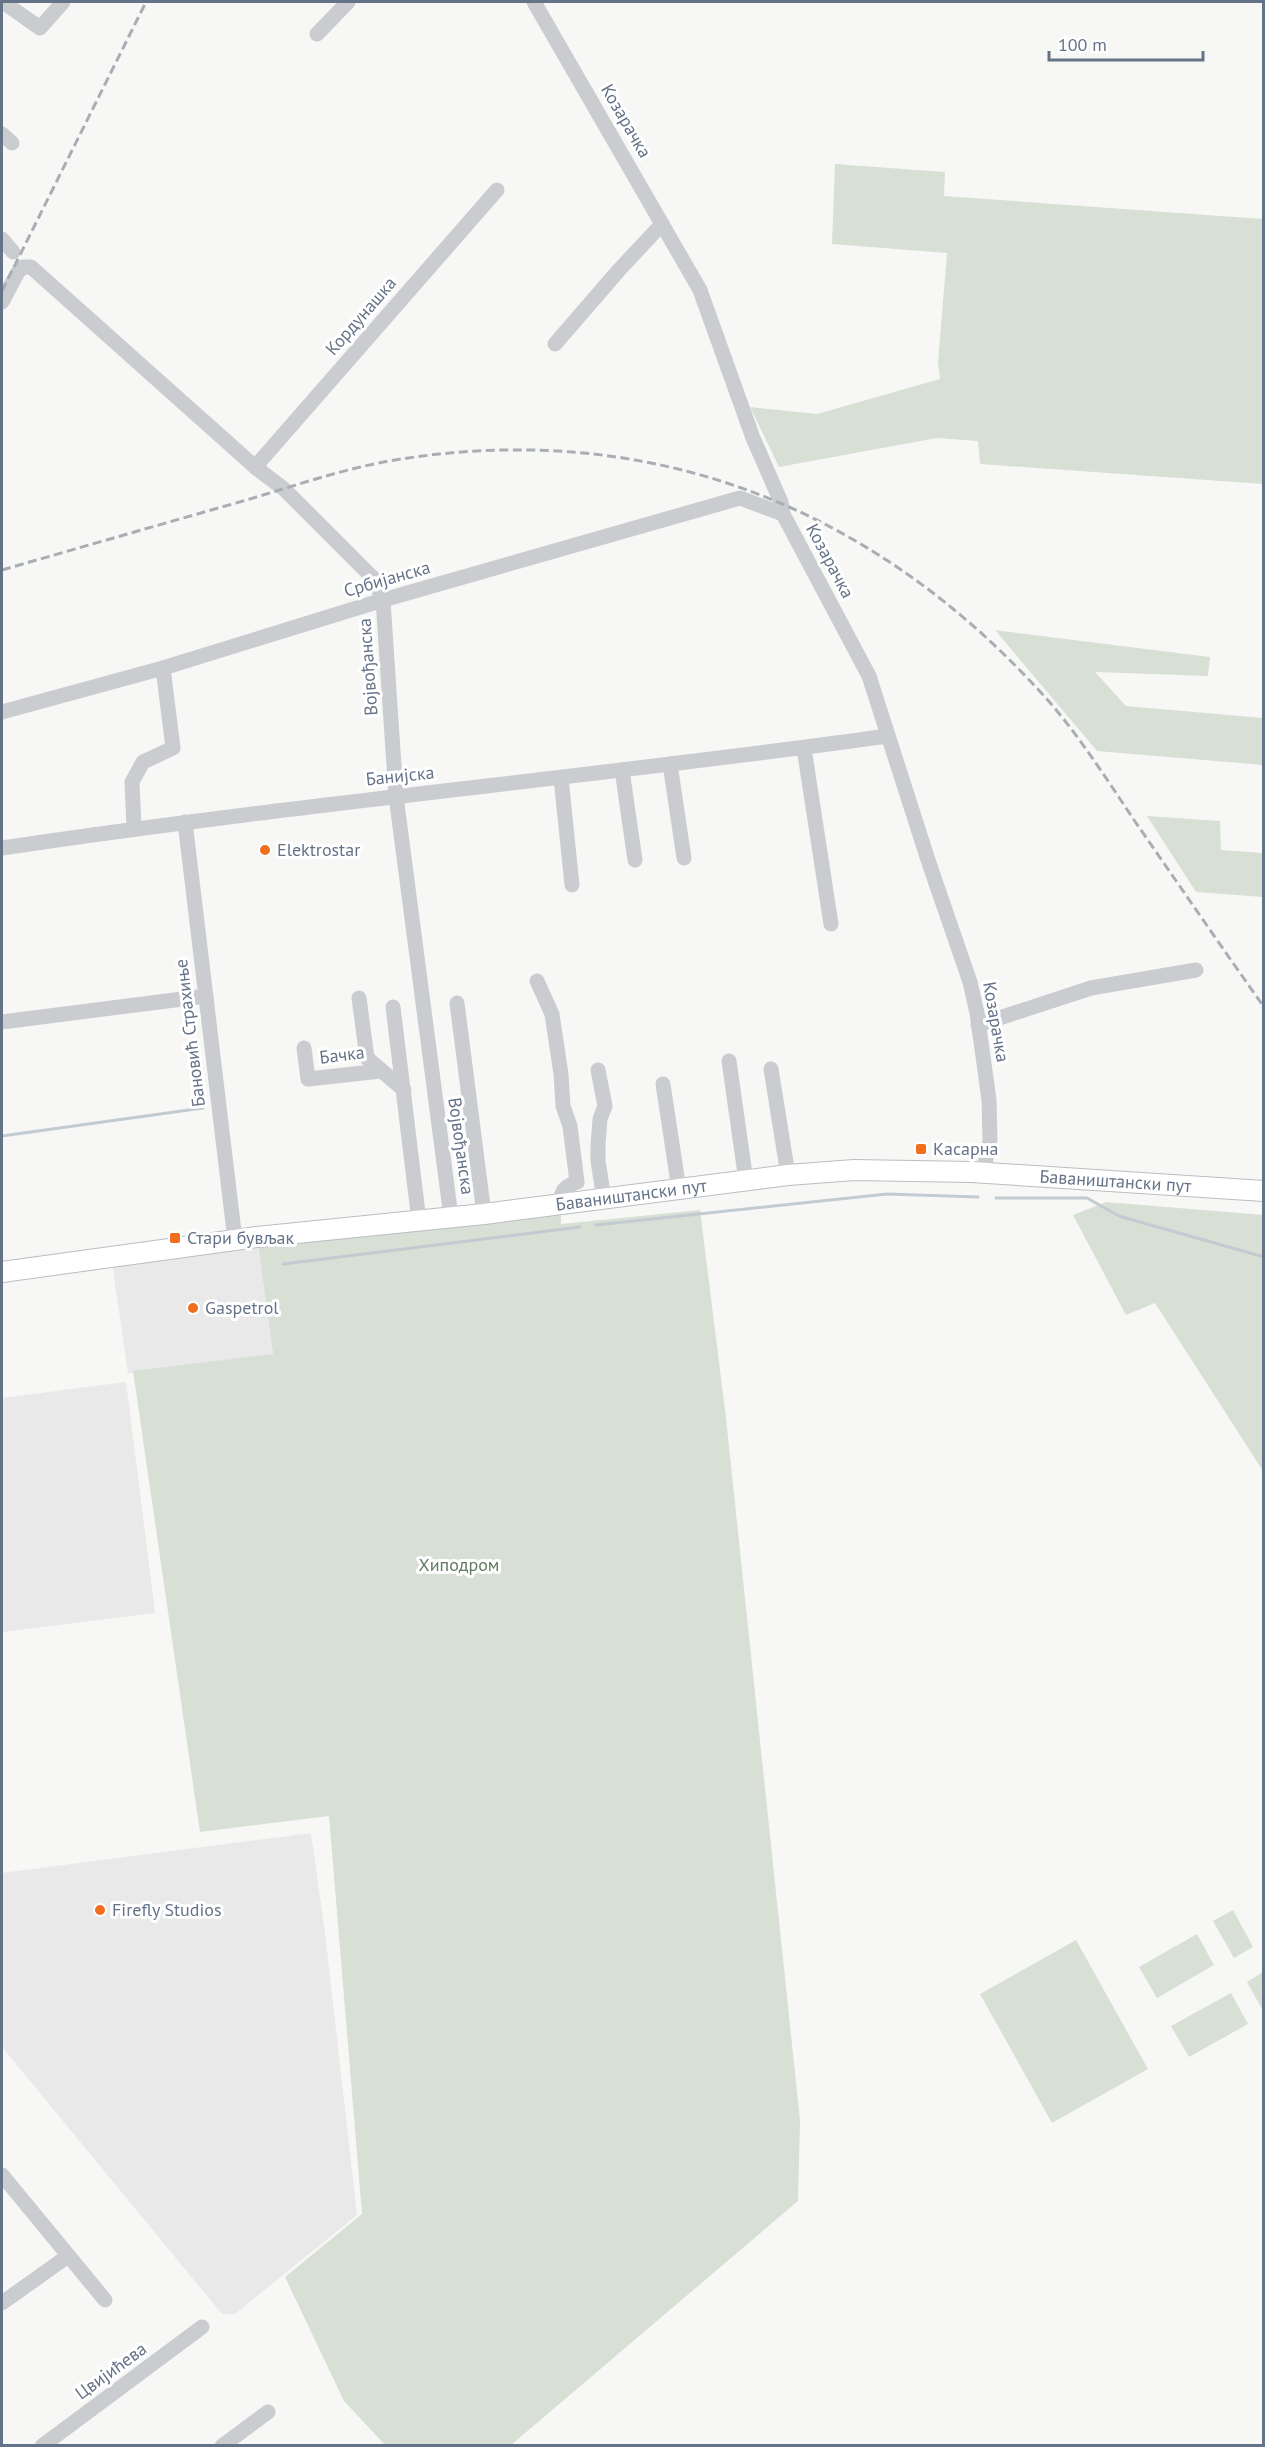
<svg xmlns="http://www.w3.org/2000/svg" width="1265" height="2447" font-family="'PT Sans',sans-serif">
  <rect width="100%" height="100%" fill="#f7f8f5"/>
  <g fill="#e8e9e8">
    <path d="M258 1246 273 1354 128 1373 112 1263Z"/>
    <path d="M126 1382 155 1613 2 1632V1398Z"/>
    <path d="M311 1833 325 1933 357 2215 235 2314H222L2 2047V1873Z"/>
  </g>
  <g fill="#d8e0d5">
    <path d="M835 164 945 172 944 196 1263 219V484L980 464 978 441 937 438 779 467 750 407 817 414 940 379 938 362 947 253 832 244Z"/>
    <path d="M995 630 1210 657 1208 676 1095 672 1126 706 1263 718V765L1097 751Z"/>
    <path d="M1147 816 1220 821 1221 850 1263 853V897L1196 892Z"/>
    <path d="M1106 1202 1263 1215V1471L1155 1303 1126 1315 1073 1215Z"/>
    <path d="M561 1204V1224L700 1210 726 1418 800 2120 798 2201 511 2445H385L344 2401 285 2277 362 2214 329 1816 200 1832 133 1371 273 1354 257 1237Z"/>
    <path d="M1233 1910 1253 1947 1234 1958 1213 1921Z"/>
    <path d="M1197 1934 1214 1965 1157 1998 1139 1967Z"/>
    <path d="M1076 1940 1148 2069 1052 2123 980 1994Z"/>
    <path d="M1263 1972V2011L1247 1982Z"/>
    <path d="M1231 1993 1248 2024 1189 2057 1171 2026Z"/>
  </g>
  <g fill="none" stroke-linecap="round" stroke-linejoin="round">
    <g stroke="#c2cbd2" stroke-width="3">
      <path d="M2 1136 203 1108"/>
      <path d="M996 1198H1087L1119 1216 1264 1257"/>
      <path d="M596 1225 887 1194 978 1197"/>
      <path d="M283 1264 580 1227"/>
    </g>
    <g stroke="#babdc2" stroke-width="22">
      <g id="major">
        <path id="s1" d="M2 1272 257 1237 484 1214 788 1175 854 1170 972 1172 1264 1191"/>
      </g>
    </g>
    <g stroke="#caccd0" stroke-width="15">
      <path d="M3 2 40 28 63 2"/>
      <path d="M534 2 700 290 753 438 781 502 783 514 869 676 929 863 970 982 977 1013 989 1100 990 1140 983 1173"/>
      <path d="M317 34 348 2"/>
      <path d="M2 134 12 143"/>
      <path d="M2 239 13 252"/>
      <path d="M2 302 18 272 23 267H31L255 467 284 489 373 578 383 600 396 796 451 1217"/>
      <path d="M555 344 619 270 662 224"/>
      <path d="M255 467 497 190"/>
      <path d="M2 712 163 668 383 600 740 498 783 514"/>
      <path d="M804 748 831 924"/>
      <path d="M670 764 684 858"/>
      <path d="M622 770 635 860"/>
      <path d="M561 778 572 885"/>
      <path d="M185 822 235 1240"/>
      <path d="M134 828 132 782 143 762 173 748 163 668"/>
      <path d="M2 848C296 804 593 777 888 736"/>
      <path d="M537 981 552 1014 561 1074 563 1106 570 1126 577 1182C565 1186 560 1191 561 1204"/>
      <path d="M359 998 367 1058 404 1090"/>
      <path d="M457 1003 484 1214"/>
      <path d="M393 1007 419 1221"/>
      <path d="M2 1022 206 996"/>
      <path d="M978 1025 1091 988 1196 970"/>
      <path d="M304 1048 308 1079 381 1071"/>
      <path d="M729 1061 746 1181"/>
      <path d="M771 1069 788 1175"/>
      <path d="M598 1070 605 1106 600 1119 598 1145V1161L604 1199"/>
      <path d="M663 1084 679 1190"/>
      <path d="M2 2175 105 2300"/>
      <path d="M2 2303 68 2256"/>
      <path d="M42 2446 202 2327"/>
      <path d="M222 2446 268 2412"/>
    </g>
    <use href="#major" stroke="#fff" stroke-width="20"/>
    <g stroke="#a9adb4" stroke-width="3" stroke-dasharray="9 4.5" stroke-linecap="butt">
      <path d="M2 291 146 2"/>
      <path d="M2 570C82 547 162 524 243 501 291 487 339 470 389 461 646 417 872 505 1045 697 1078 734 1106 778 1134 820 1177 882 1220 945 1264 1007"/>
    </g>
  </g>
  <g fill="#f06e1d" stroke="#fff" stroke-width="2">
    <circle cx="265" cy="850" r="6"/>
    <rect x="915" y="1143" width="12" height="12" rx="3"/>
    <rect x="169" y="1232" width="12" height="12" rx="3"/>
    <circle cx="193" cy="1308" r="6"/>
    <circle cx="100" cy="1910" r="6"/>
  </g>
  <g text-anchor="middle" stroke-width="6" stroke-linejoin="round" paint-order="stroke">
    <g font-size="18" fill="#657388" stroke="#fff">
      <text transform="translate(626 121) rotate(60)" y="6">Козарачка</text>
      <text transform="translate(361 316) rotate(-49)" y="6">Кордунашка</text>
      <text transform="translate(830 561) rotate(62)" y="6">Козарачка</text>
      <text transform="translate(387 579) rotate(-16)" y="6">Србијанска</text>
      <text transform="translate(368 667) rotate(-94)" y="6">Војвођанска</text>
      <text transform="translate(400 776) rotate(-6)" y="6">Банијска</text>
      <text transform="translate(996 1022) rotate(80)" y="6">Козарачка</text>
      <text transform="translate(190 1033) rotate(-97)" y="6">Бановић Страхиње</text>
      <text transform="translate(342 1055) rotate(-7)" y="6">Бачка</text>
      <text transform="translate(461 1146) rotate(82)" y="6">Војвођанска</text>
      <text dy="6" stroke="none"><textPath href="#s1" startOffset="1120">Баваништански пут</textPath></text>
      <text dy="6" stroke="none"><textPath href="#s1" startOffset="634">Баваништански пут</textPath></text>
      <text transform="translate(111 2371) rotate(-36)" y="6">Цвијићева</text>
    </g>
    <g font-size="18" fill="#657388" stroke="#fff" text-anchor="start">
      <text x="277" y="856">Elektrostar</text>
      <text x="933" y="1155">Касарна</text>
      <text x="187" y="1244">Стари бувљак</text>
      <text x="205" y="1314">Gaspetrol</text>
      <text x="112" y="1916">Firefly Studios</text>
    </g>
    <g font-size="18" fill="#617a60" stroke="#fff">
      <text x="459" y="1571">Хиподром</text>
    </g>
  </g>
  <rect width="1265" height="2447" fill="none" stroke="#657388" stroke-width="6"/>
  <path d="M1049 51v9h154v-9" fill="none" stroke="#657388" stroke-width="3"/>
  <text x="1058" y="51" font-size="18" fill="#657388" stroke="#ffffff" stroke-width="4.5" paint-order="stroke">100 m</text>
</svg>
